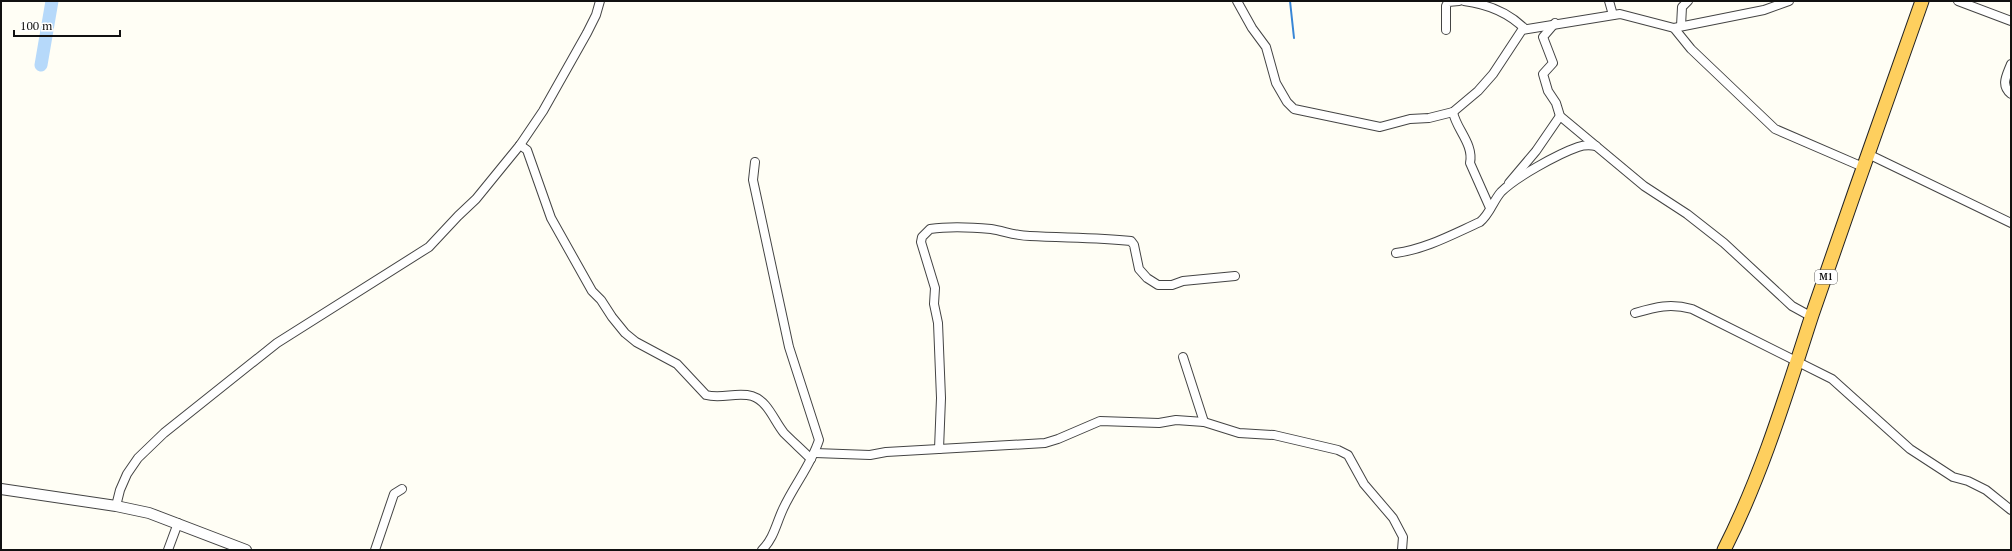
<svg xmlns="http://www.w3.org/2000/svg" width="2012" height="551" font-family="'PT Serif',serif">
  <rect width="100%" height="100%" fill="#fffef5"/>
  <g fill="none" stroke-linecap="round" stroke-linejoin="round">
    <path stroke="#3886d6" stroke-width="2" d="M1290 1 1294 38"/>
    <path stroke="#b6d9fa" stroke-width="13" d="M41 65 52 1"/>
    <g stroke="#444" stroke-width="10">
      <g id="minor">
        <path d="M1237 1 1252 28 1266 47 1276 83 1287 102 1294 109 1380 127 1410 119 1429 118 1453 112 1478 91 1493 74 1522 30 1620 14 1674 28 1691 49 1775 129 1863 167"/>
        <path d="M1464 1C1487 4 1508 12 1525 29"/>
        <path d="M1609 1 1613 15"/>
        <path d="M1958 1 2011 21"/>
        <path d="M1555 23 1543 37 1553 63 1543 74 1548 91 1556 103 1560 116 1644 186 1687 214 1724 243 1792 306 1812 317"/>
        <path d="M1681 26 1682 7 1688 1"/>
        <path d="M1674 28 1764 10 1789 1"/>
        <path d="M1446 30V6L1448 2 1459 1"/>
        <path d="M2011 64C2007 75 2000 85 2011 94"/>
        <path d="M1453 112C1456 129 1474 144 1470 163L1490 208"/>
        <path d="M520 145 527 150 551 218 592 291 601 300 612 317 625 333 636 342 677 364 706 395C721 399 737 392 752 396 768 401 774 421 784 433 793 442 802 450 811 459"/>
        <path d="M1868 154 2011 223"/>
        <path d="M755 162 753 180 789 347 819 440C811 465 794 485 783 509 776 524 774 538 762 550"/>
        <path d="M1509 183 1536 151 1560 116"/>
        <path d="M1396 253C1426 249 1453 234 1480 222 1490 214 1493 201 1501 192 1516 177 1558 154 1578 147 1584 145 1590 145 1596 146"/>
        <path d="M1635 313C1656 307 1670 303 1692 309L1832 379 1910 449 1953 477 1968 481 1986 490 2011 510"/>
        <path d="M1183 357 1204 422"/>
        <path d="M939 449 941 398 938 323 934 304 935 288 921 242 922 237 930 229C949 226 971 227 991 229 1004 231 1016 236 1030 236 1064 238 1097 237 1131 241L1134 245 1139 269 1147 278 1158 285H1172L1183 281 1235 276"/>
        <path d="M815 453 870 455 886 452 1045 443 1058 439 1100 421 1159 423 1176 420 1204 422 1239 433 1274 435 1338 450 1348 455 1364 484 1393 518 1403 537 1402 550"/>
        <path d="M116 506 120 490 127 474 138 458 164 433 277 343 429 247 458 216 476 199 520 145 543 111 587 33 596 15 600 1"/>
        <path d="M168 550 178 523"/>
        <path d="M375 550 394 494 402 489"/>
      </g>
    </g>
    <g stroke="#444" stroke-width="12">
      <path id="tertiary" d="M1 489 116 506 149 513 246 550"/>
    </g>
    <g stroke="#222" stroke-width="15">
      <path id="trunk" d="M1724 550C1762 475 1786 395 1812 315 1848 210 1885 106 1922 1"/>
    </g>
    <use href="#minor" stroke="#fff" stroke-width="8"/>
    <use href="#tertiary" stroke="#fff" stroke-width="10"/>
    <use href="#trunk" stroke="#fecf5e" stroke-width="13"/>
  </g>
  <g text-anchor="middle" stroke-width="4" stroke-linejoin="round" paint-order="stroke">
    <rect fill="#fff" stroke="#585858" stroke-width="1" x="1815" y="270" width="22" height="14" rx="3"/>
    <g font-size="9" font-weight="bold" fill="#111">
      <text x="1826" y="280">M1</text>
    </g>
  </g>
  <rect width="2012" height="551" fill="none" stroke="#111111" stroke-width="4"/>
  <path d="M14 30v6h106v-6" fill="none" stroke="#111111" stroke-width="2"/>
  <text x="20" y="30" font-size="12" fill="#111111" stroke="#ffffff" stroke-width="3" paint-order="stroke">100 m</text>
</svg>
